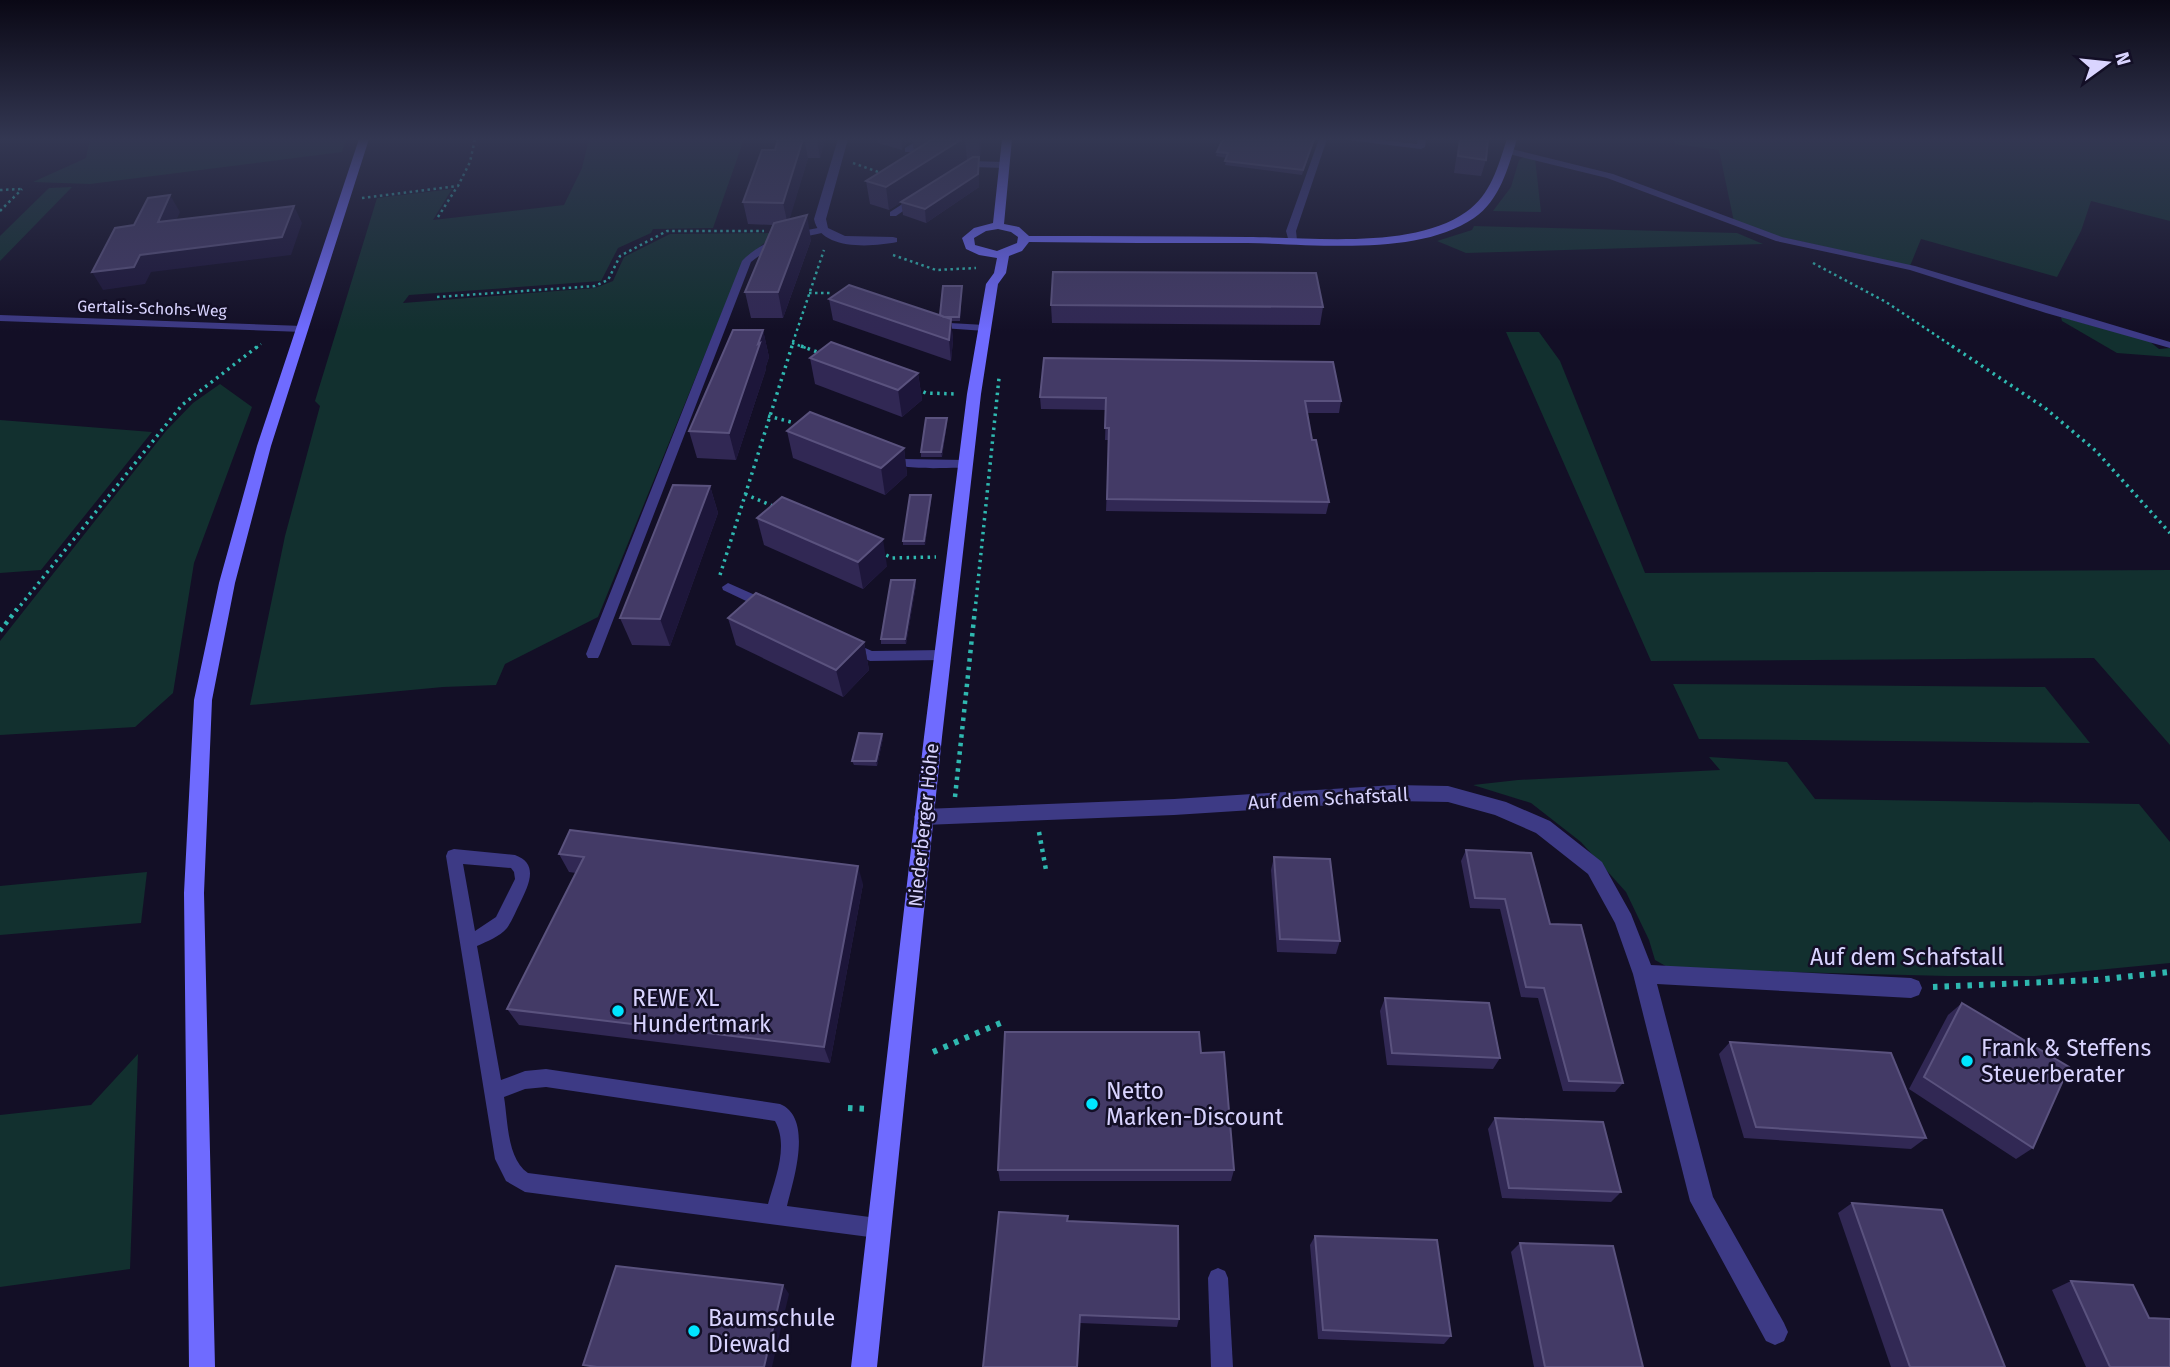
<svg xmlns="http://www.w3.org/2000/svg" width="2170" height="1367" font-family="'Fira Sans',sans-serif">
  <rect width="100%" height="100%" fill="#130f26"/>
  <g fill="#12302f">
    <path d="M90 139H346L342 152 90 184 33 182 86 158Z"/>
    <path d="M589 139H744L713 228 653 229 651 233 618 248 601 281 409 295 403 303 595 288 613 281 624 257 670 234 776 233 743 261 598 617 505 664 496 685 443 687 250 705 285 536 320 406 315 401 377 198 452 189 433 220 564 205 582 168Z"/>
    <path d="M1673 139H2170V221L2091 201 2081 231 2057 277 1921 239 1910 266 1773 235 1734 222 1719 150 1675 144Z"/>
    <path d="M1524 157 1535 158 1541 212 1493 211 1511 187 1519 160Z"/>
    <path d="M72 187 0 261V236L49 188Z"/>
    <path d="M1474 226 1737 233 1763 244 1466 253 1437 241 1472 230Z"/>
    <path d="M2061 317 2149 341 2159 349 2170 348V357L2117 353 2062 321Z"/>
    <path d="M1506 332H1539L1560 361 1645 573 2170 570V745L2094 658 1651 661Z"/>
    <path d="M220 384 252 407 194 563 173 693 135 727 0 735V641L166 431 193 403Z"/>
    <path d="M0 420 152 432 41 570 0 573Z"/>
    <path d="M1673 684 2045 687 2090 743 1699 739Z"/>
    <path d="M1709 757 1787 762 1815 799 2139 804 2170 842V963L2035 976H1947L1671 969 1655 960 1649 940 1626 892 1581 842 1531 803 1473 785 1518 780 1720 770Z"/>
    <path d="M147 872 141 923 0 935V886Z"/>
    <path d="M138 1054 130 1269 0 1287V1115L91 1105Z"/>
  </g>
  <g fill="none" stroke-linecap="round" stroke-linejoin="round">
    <g stroke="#2fb8b0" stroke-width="2.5" stroke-dasharray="2.5 3.5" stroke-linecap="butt">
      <path d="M853 163 884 174"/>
      <path d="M0 190 21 189"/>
      <path d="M362 198 458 186 470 162 475 139"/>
      <path d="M0 211 22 189"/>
      <path d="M438 217 457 187"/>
      <path d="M893 255 936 270 976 268"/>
      <path d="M1813 263 1886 302 1955 348"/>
      <path d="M809 293H831"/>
      <path d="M437 297 595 286 608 280 620 256 667 231H764"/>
      <path d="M792 343 806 348"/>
      <path d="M256 348 261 344"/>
      <path d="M791 348 824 250"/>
    </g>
    <g stroke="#2fb8b0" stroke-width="3.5" stroke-dasharray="2.5 4.5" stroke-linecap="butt">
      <path d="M801 346 820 353"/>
      <path d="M1952 346 2045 408 2096 451 2170 533"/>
      <path d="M917 389 926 393 956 394"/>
      <path d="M768 416 791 422"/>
      <path d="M745 494 775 507"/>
      <path d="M880 552 892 558 936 557"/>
      <path d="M720 575 792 346"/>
      <path d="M16 611 182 405 258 346"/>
      <path d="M975 611 999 378"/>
    </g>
    <g stroke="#2fb8b0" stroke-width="4.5" stroke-dasharray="3.5 5" stroke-linecap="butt">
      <path d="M0 631 17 609"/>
      <path d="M955 797 975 609"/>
      <path d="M1039 832 1046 870"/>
    </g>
    <g stroke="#2fb8b0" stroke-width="6" stroke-dasharray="4.5 7" stroke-linecap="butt">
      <path d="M1933 987 2095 980 2170 972"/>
      <path d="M933 1052 1005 1021"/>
      <path d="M848 1108 870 1109"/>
    </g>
    <g fill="#3d3a85" fill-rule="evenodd">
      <path d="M920 139H930L911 152H905V148Z"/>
      <path d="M1319 139H1327L1296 231 1297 240 1289 242 1286 231Z"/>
      <path d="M1340 139H1372L1417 144 1418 139H1426L1425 147 1421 149Z"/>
      <path d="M1508 148 1613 174 1782 237 1915 266 2170 342V348L2046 313 1910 270 1776 241 1607 178 1505 153V149Z"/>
      <path d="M971 161 1004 162 1008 165 1004 168 973 167 965 172H959V168Z"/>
      <path d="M915 196 922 198 896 216H890V212Z"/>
      <path d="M823 227 828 230 826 232C798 238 774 243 751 262L600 654 598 658H588L586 654 742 261C763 239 794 232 823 227Z"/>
      <path d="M0 315 303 326 308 329 303 332 0 321Z"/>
      <path d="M932 322 985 325 990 328 985 331 928 327V323Z"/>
      <path d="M890 455 902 459 966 460 972 464 966 468C945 467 900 472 884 459Z"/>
      <path d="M728 583 773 603 775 606 773 609H763L723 590 722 587Z"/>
      <path d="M849 641 872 651 943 650 950 655 943 660 870 661 844 649 842 646 844 643Z"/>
      <path d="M454 849 515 855C540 864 528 886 520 903 516 911 512 921 507 928 499 937 488 941 477 946L501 1080 525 1071 546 1069 780 1104C814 1118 793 1181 787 1206L877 1218 884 1221 887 1228 884 1235 877 1238 525 1192 506 1181 495 1159 446 856 448 851ZM463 864 511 868 514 872 515 879 496 917 475 931ZM546 1087 775 1121C789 1146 775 1179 768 1204L528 1173C507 1159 508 1121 504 1097L525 1089Z"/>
      <path d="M1218 1268 1225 1271 1228 1278 1233 1367H1211L1208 1278 1211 1271Z"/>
    </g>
    <g fill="#3d3a85" fill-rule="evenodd">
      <path d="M838 139H848L826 219 828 228 845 236 893 237 897 238V242C872 247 820 251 814 219Z"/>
      <path d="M1394 785 1448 786 1506 802 1550 821 1602 862 1631 914 1651 965 1911 978 1919 981 1922 988 1919 995 1911 998 1657 984 1713 1197 1784 1323 1788 1332 1784 1341 1775 1345 1766 1341 1690 1201 1633 974 1615 923 1588 874 1536 833 1495 815 1448 802 1394 801 1174 815 924 825 917 823 914 817 917 811 924 809 1174 799Z"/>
    </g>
    <g fill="#6f6bff" fill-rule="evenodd">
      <path d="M359 139H369L271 446 235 583 212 700 204 893 215 1367H189L184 893 194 700 219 583 257 446Z"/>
      <path d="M1002 139H1012L1004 224 1019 227 1029 236C1102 236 1175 236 1247 237 1311 237 1412 250 1466 212 1491 195 1498 166 1507 139H1517C1508 168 1500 200 1474 218 1417 257 1314 244 1248 243 1175 243 1102 243 1029 242L1022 251 1009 256 1006 273 998 284 981 394 942 737 877 1367H851L924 737 967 394 986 284 994 273 997 258 979 255 966 249 962 238 974 228 993 223ZM998 229 1011 232 1018 237 1017 243 997 251 975 245 974 238 986 231Z"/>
    </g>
  </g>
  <g fill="#312854" fill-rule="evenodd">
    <path d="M778 139H825L820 158H808L789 219 811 240 783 318H751L745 292 773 225 748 224 743 202 775 150Z"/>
    <path d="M878 139H981L980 159H979V187L926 223 903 215 901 202 889 210 870 204 866 181 914 152 912 140 904 146 902 150 878 143ZM967 160H968L928 185Z"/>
    <path d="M1315 139 1302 175 1225 165 1227 158 1216 156 1217 152Z"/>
    <path d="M1459 139H1488L1486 160 1481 176 1454 173Z"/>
    <path d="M962 286 960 321H951L953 340 951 361 833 320 829 299 940 315Z"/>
    <path d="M1051 305 1323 307 1320 325 1052 323Z"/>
    <path d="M763 330 769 357 766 366V369L736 460 697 458 689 431Z"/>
    <path d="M810 358 918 373 922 400 902 417 815 384Z"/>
    <path d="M1040 397 1341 401 1339 413H1307L1312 440 1329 502 1326 514 1106 511 1109 440H1105L1106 410 1041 409Z"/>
    <path d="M947 418V423L942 457H921V452Z"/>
    <path d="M787 431 904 448 907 475 885 495 793 458Z"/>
    <path d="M710 486 718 513 670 646 632 645 620 618Z"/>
    <path d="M931 500 925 545H903V541Z"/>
    <path d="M757 518 887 566 863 589 764 545Z"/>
    <path d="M916 585 906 644H881V639Z"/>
    <path d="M728 618 864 642 869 670 843 697 736 645Z"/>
    <path d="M882 734 883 738 877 766 854 765 852 761Z"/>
    <path d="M1466 850 1550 924 1623 1083 1615 1092 1563 1091 1538 998 1521 997 1500 909 1470 908 1461 861Z"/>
    <path d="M559 854 863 884 830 1063 519 1025 507 1009 576 873 569 872Z"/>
    <path d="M1274 857 1340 941 1336 954 1277 952 1271 870Z"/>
    <path d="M1385 998 1500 1058 1493 1069 1387 1065 1380 1011Z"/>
    <path d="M1962 1003 2033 1148 2016 1159 1909 1089 1948 1015Z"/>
    <path d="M1730 1042 1926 1138 1911 1149 1744 1138 1719 1054Z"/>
    <path d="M1495 1118 1621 1192 1611 1202 1502 1198 1488 1129Z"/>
    <path d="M998 1170H1234L1231 1181H1000Z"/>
    <path d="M1852 1203 2005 1367H1891L1838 1213Z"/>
    <path d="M1068 1221 1179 1319 1177 1327 1080 1323Z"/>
    <path d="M1315 1236 1451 1336 1444 1344 1318 1339 1310 1245Z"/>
    <path d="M1520 1243 1643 1367H1534L1511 1252Z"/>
    <path d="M2071 1281 2149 1318 2170 1367H2086L2052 1290Z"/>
  </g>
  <g fill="#1d163a">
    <path d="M803 139H804L808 158 788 225 783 203Z"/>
    <path d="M817 139H825L820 158Z"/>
    <path d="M901 139H912V140L904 146 902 150Z"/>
    <path d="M962 139H965L967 160 889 210 886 187Z"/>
    <path d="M979 139H981L980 159Z"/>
    <path d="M979 157V187L926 223 925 209Z"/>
    <path d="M170 195 180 212 168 239 158 222Z"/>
    <path d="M294 206 302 223 291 255 151 272 145 284 103 290 92 272 140 255Z"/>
    <path d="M807 215 811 240 783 318 778 292Z"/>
    <path d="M951 319 953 340 951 361 949 340Z"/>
    <path d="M763 330 769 357 766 366V369L736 460 729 433Z"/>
    <path d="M918 373 922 400 902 417 898 390Z"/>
    <path d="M947 418V423L942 457 941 452Z"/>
    <path d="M904 448 907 475 885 495 881 468Z"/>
    <path d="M710 486 718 513 670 646 660 619Z"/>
    <path d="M931 495V500L925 545 924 541Z"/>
    <path d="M883 539 887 566 863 589 858 562Z"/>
    <path d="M915 580 916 585 906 644 905 639Z"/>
    <path d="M864 642 869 670 843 697 836 670Z"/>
    <path d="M882 734 883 738 877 766 876 761Z"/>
    <path d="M858 866 863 884 830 1063 824 1047Z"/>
    <path d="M783 1285 789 1294 772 1367H764Z"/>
  </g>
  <g fill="#433a66" stroke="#5a527e" stroke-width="2">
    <path d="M778 139H803L783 203 743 202 762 150H775Z"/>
    <path d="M933 139H962L886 187 866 181Z"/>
    <path d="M1223 139H1314L1303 170 1225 161 1228 153 1217 152Z"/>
    <path d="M1460 139H1488L1486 160 1458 156Z"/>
    <path d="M973 157H979L978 174 925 209 901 202Z"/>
    <path d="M170 195 158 222 294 206 282 237 140 255 134 267 92 272 115 228 134 225 148 198Z"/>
    <path d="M807 215 778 292H745L774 223Z"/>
    <path d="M1053 272 1316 273 1323 307 1051 305Z"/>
    <path d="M849 285 951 319 949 340 829 299Z"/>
    <path d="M943 286H962L959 317H944L940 315Z"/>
    <path d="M733 330H763L758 344 760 343 729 433 689 431Z"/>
    <path d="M831 342 918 373 898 390 810 358Z"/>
    <path d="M1044 358 1333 362 1341 401H1305L1312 440H1316L1329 502 1107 499 1109 428H1105L1106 398 1040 397Z"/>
    <path d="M810 412 904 448 881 468 787 431Z"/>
    <path d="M926 418H947L941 452H921Z"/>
    <path d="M673 485 710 486 660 619 620 618Z"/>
    <path d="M910 495H931L924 541H903Z"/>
    <path d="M782 497 883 539 858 562 757 518Z"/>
    <path d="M891 580H915L905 639H881Z"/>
    <path d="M756 593 864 642 836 670 728 618Z"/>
    <path d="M859 733 882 734 876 761H852Z"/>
    <path d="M570 830 858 866 824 1047 507 1009 584 857 559 854Z"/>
    <path d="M1466 850 1531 853 1550 924 1581 925 1623 1083 1569 1081 1544 988 1526 987 1505 899 1475 898Z"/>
    <path d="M1274 857 1330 859 1340 941 1280 939Z"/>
    <path d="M1385 998 1489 1003 1500 1058 1392 1053Z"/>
    <path d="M1962 1003 2069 1067 2033 1148 1924 1077Z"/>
    <path d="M1005 1032H1199L1201 1053 1224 1052 1234 1170H998Z"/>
    <path d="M1730 1042 1891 1053 1926 1138 1756 1127Z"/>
    <path d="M1495 1118 1603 1122 1621 1192 1509 1188Z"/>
    <path d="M1852 1203 1942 1210 2005 1367H1910Z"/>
    <path d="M999 1212 1068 1216 1067 1221 1178 1226 1179 1319 1080 1315 1077 1367H983Z"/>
    <path d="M1315 1236 1437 1240 1451 1336 1323 1330Z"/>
    <path d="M1520 1243 1613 1246 1643 1367H1545Z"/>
    <path d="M616 1266 783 1285 764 1367H597L583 1365Z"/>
    <path d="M2071 1281 2133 1285 2149 1318 2170 1319V1367H2110Z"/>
  </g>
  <linearGradient id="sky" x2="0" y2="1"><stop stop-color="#0a0815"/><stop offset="0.42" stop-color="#333752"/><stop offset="1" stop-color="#333752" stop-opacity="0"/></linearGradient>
  <rect width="2170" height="331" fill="url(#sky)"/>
  <g fill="#00e5ff" stroke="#130f26" stroke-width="2.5">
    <circle cx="618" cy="1011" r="7"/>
    <circle cx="1967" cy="1061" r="7"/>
    <circle cx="1092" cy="1104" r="7"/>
    <circle cx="694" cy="1331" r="7"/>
  </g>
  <g text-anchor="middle" stroke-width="5" stroke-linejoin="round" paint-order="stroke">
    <g font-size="16" fill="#d9d4ff" stroke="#130f26">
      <text transform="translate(152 308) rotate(2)" y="6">Gertalis-Schohs-Weg</text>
    </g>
    <g font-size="19" fill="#d9d4ff" stroke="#130f26">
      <text transform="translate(1328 798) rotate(-3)" y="7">Auf dem Schafstall</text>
      <text transform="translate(923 825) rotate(-84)" y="7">Niederberger Höhe</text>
    </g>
    <g font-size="23" fill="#d9d4ff" stroke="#130f26">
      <text x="1907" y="965">Auf dem Schafstall</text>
    </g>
    <g font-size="23" fill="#d9d4ff" stroke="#130f26" text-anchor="start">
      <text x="632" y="1006">REWE XL<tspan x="632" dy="26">Hundertmark</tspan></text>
      <text x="1981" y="1056">Frank &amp; Steffens<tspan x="1981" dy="26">Steuerberater</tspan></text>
      <text x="1106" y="1099">Netto<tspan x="1106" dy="26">Marken-Discount</tspan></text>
      <text x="708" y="1326">Baumschule<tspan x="708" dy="26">Diewald</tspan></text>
    </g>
  </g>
  <g transform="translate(2107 63) rotate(75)" stroke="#130f26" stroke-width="5" paint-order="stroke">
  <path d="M0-5L12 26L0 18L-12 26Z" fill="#d9d4ff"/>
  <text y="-10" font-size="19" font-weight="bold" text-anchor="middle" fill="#d9d4ff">N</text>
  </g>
</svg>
